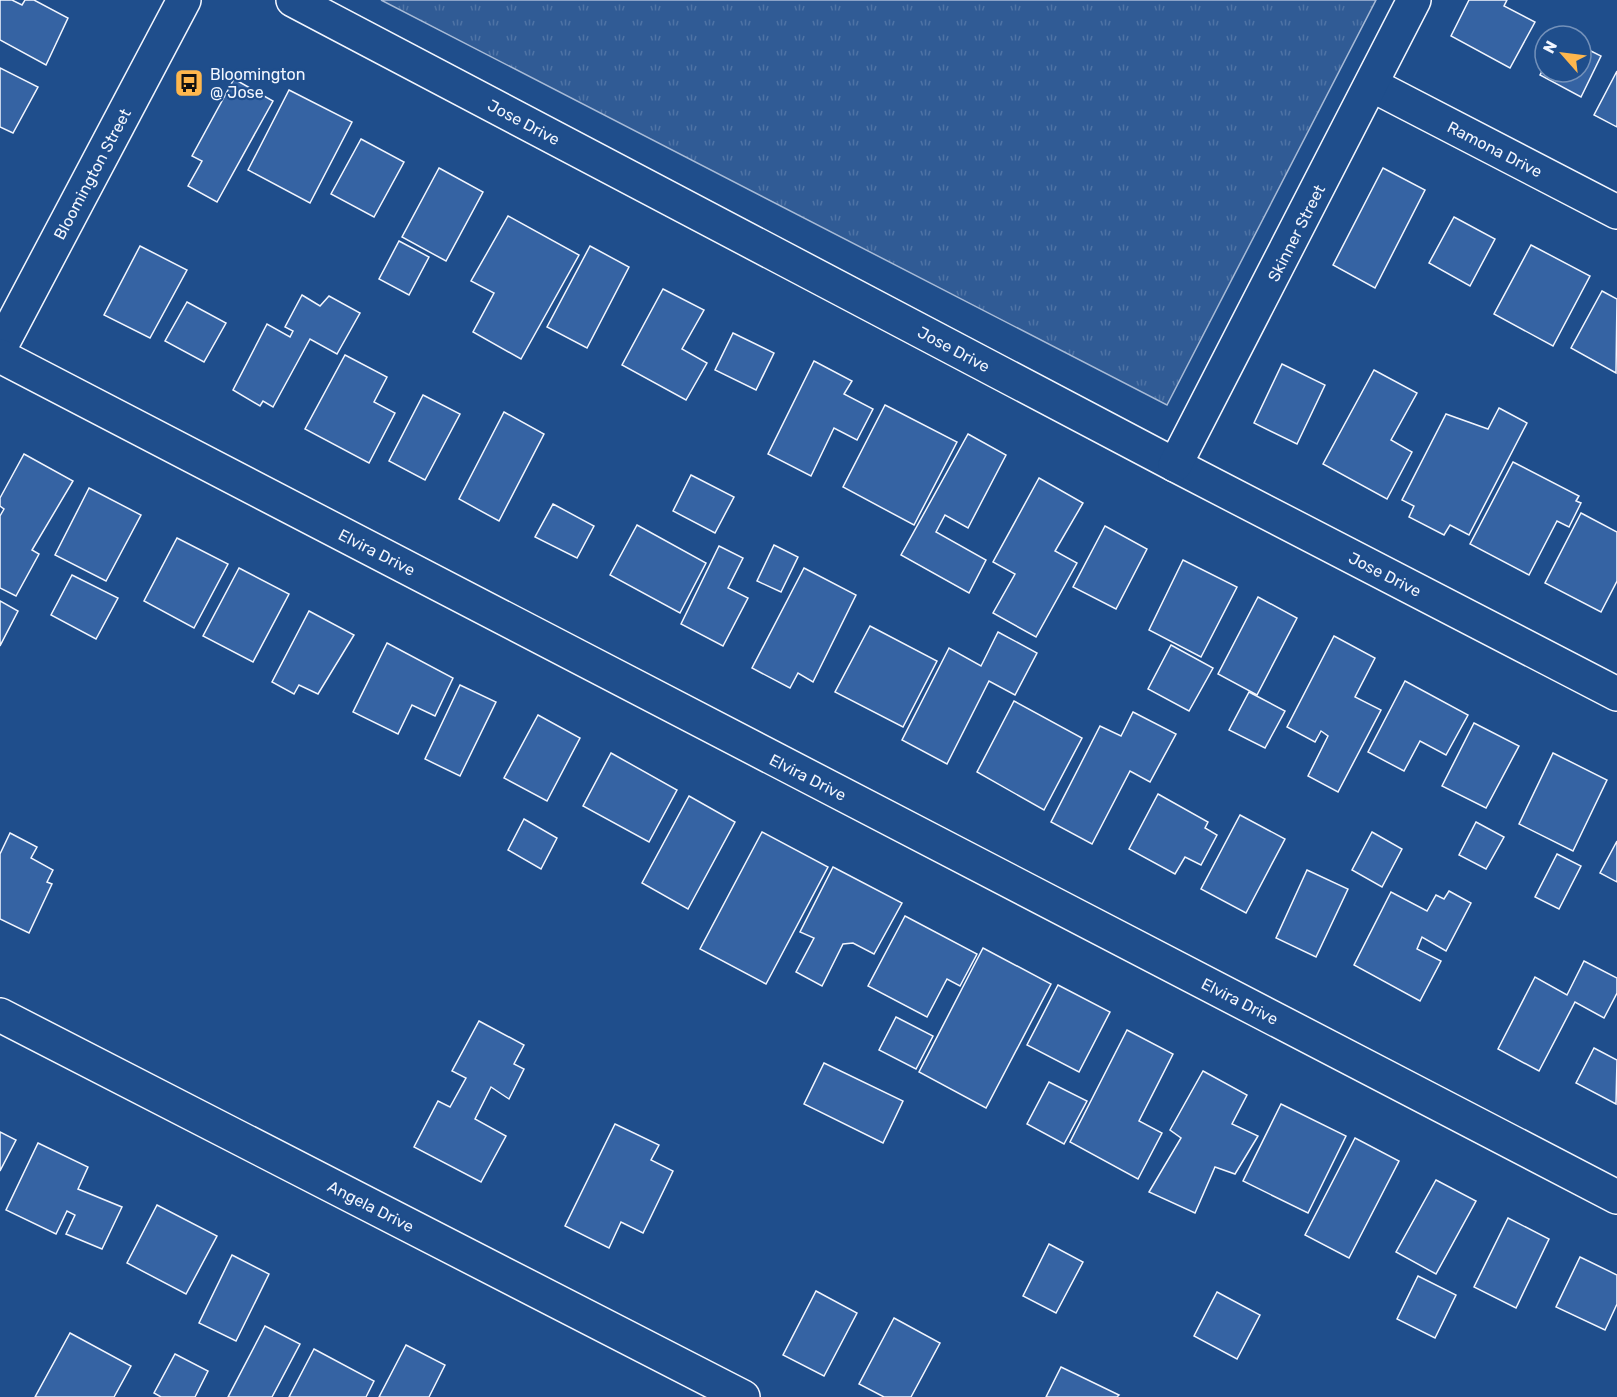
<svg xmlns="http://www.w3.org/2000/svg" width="1617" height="1397" font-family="Rubik,sans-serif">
  <defs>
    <pattern id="grass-tufts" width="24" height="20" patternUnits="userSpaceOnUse" patternTransform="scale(1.5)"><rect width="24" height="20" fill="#305b95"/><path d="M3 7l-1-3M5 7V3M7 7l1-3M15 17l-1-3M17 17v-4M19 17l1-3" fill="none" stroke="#4e73a5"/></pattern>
  </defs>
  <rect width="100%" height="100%" fill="#1f4e8c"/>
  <path fill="url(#grass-tufts)" stroke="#a8bbd7" stroke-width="1.5" d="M381 0H1376L1167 405Z"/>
  <g fill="#3563a3" stroke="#f2f6ff" stroke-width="1.5">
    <path d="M0 0H12L22 5 25 0H34L68 18 46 65 0 40Z"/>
    <path d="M1469 0H1507L1504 6 1535 22 1510 68 1451 36Z"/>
    <path d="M1581 46 1601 56 1581 97 1540 75 1545 66V72H1581Z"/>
    <path d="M0 68 38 87 13 133 0 127Z"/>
    <path d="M1617 71V127L1594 115Z"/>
    <path d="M234 79 273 101 217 202 188 186 202 161 192 156Z"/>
    <path d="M289 90 352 122 310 203 248 170Z"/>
    <path d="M361 139 404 162 374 217 331 194Z"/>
    <path d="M439 168 483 192 446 261 402 237Z"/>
    <path d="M1383 168 1425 190 1375 288 1333 265Z"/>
    <path d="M508 216 579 255 521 359 473 332 494 293 471 281Z"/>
    <path d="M1454 217 1495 239 1470 286 1429 263Z"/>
    <path d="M399 241 429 257 409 295 379 279Z"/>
    <path d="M1531 245 1590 276 1553 346 1494 314Z"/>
    <path d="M140 246 187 270 150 338 104 315Z"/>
    <path d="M590 246 629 267 587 348 547 327Z"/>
    <path d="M663 289 704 310 682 349 707 363 686 400 622 365Z"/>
    <path d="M1602 291 1617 299 1616 373 1571 348Z"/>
    <path d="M302 295 320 306 329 296 360 313 337 354 310 339 273 407 263 401 260 406 233 390 267 324 290 337 293 331 285 327Z"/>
    <path d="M187 302 226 323 204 362 165 341Z"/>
    <path d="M733 333 774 353 756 390 715 370Z"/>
    <path d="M345 355 387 377 374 402 395 413 369 463 305 429Z"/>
    <path d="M814 361 852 381 844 394 873 409 857 440 834 428 811 476 768 454Z"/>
    <path d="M1282 364 1325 385 1297 444 1254 423Z"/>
    <path d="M1374 370 1417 393 1391 440 1412 452 1387 499 1323 464Z"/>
    <path d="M423 395 460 414 425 480 389 461Z"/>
    <path d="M885 405 957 442 914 525 843 487Z"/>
    <path d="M1499 408 1527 423 1469 535 1450 525 1444 535 1409 517 1414 506 1402 500 1446 414 1488 429Z"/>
    <path d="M504 412 544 434 499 521 459 499Z"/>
    <path d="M968 434 1006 455 968 528 945 515 936 532 986 560 969 593 901 555Z"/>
    <path d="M24 454 73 481 32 550 39 554 16 596 0 588V516L4 509 0 506V498Z"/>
    <path d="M1513 462 1579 496 1576 501 1581 503 1569 527 1557 521 1529 575 1470 544Z"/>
    <path d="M691 475 734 497 715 533 673 511Z"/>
    <path d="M1039 478 1083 503 1055 551 1077 563 1036 637 993 613 1015 574 993 562Z"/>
    <path d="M89 488 141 515 106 581 55 555Z"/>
    <path d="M553 504 594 526 577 558 535 537Z"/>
    <path d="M1581 513 1617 532V581L1601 612 1545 583Z"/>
    <path d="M637 525 706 563 680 613 610 575Z"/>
    <path d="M1105 526 1147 549 1116 609 1073 587Z"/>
    <path d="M177 538 228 564 194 628 144 601Z"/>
    <path d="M774 545 798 557 781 592 757 581Z"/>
    <path d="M719 546 743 558 728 588 748 598 723 646 681 624Z"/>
    <path d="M1183 560 1237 587 1201 657 1149 630Z"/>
    <path d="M239 568 289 594 253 662 203 636Z"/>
    <path d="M804 568 856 595 813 682 798 673 790 688 752 668Z"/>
    <path d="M72 575 118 598 96 639 51 615Z"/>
    <path d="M1258 597 1297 618 1257 695 1218 674Z"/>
    <path d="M0 601 18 611 0 646Z"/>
    <path d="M309 611 354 635 318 694 299 685 294 694 272 682Z"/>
    <path d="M870 626 937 661 903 727 835 692Z"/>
    <path d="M998 632 1037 653 1015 695 989 681 947 764 902 740 949 648 981 666Z"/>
    <path d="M1334 636 1375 658 1355 697 1381 710 1338 792 1308 776 1328 736 1321 731 1315 742 1287 727Z"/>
    <path d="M387 643 453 678 435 716 412 705 398 734 353 712Z"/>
    <path d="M1171 645 1213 668 1189 711 1148 689Z"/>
    <path d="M1405 681 1468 715 1446 755 1420 741 1404 771 1368 752Z"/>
    <path d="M460 685 496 702 460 776 425 759Z"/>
    <path d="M1249 692 1285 711 1265 748 1229 730Z"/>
    <path d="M1014 701 1082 738 1044 810 977 772Z"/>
    <path d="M1133 712 1176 734 1150 782 1130 771 1092 844 1051 822 1100 726 1121 736Z"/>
    <path d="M538 715 580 738 547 801 504 778Z"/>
    <path d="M1474 723 1519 746 1486 808 1442 786Z"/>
    <path d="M611 753 677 790 649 842 583 806Z"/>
    <path d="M1553 753 1607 780 1573 851 1519 824Z"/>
    <path d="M1158 794 1208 822 1205 828 1217 835 1201 865 1185 857 1175 874 1129 849Z"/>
    <path d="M689 796 735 822 688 909 642 883Z"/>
    <path d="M1240 815 1285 839 1246 913 1201 889Z"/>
    <path d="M524 819 557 838 541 869 508 850Z"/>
    <path d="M1476 822 1504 837 1486 869 1459 855Z"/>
    <path d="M762 832 828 867 766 984 700 949Z"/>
    <path d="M1372 832 1402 849 1382 887 1352 870Z"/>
    <path d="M10 833 37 847 31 858 53 870 47 882 52 884 29 933 0 919V854Z"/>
    <path d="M1617 841V882L1600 873Z"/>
    <path d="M1557 854 1581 866 1559 909 1535 897Z"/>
    <path d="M833 867 902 903 874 954 853 943 843 944 822 986 796 972 814 938 800 932Z"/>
    <path d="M1307 870 1348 889 1316 957 1276 938Z"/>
    <path d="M1449 891 1471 903 1446 951 1422 937 1417 949 1441 961 1420 1001 1354 965 1391 892 1427 911 1436 895 1444 899Z"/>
    <path d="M905 916 977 954 960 986 947 979 927 1017 868 986Z"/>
    <path d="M983 948 1051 984 986 1108 919 1072Z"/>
    <path d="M1584 961 1617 978V993L1604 1018 1575 1002 1539 1071 1498 1049 1535 977 1567 995Z"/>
    <path d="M1058 985 1110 1012 1079 1072 1027 1045Z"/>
    <path d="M896 1017 933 1036 916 1069 879 1050Z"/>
    <path d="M479 1021 524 1045 514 1064 524 1069 509 1099 491 1087 475 1119 506 1136 481 1182 414 1147 438 1101 450 1107 466 1078 452 1071Z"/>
    <path d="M1127 1030 1173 1054 1139 1121 1162 1133 1138 1179 1070 1142Z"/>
    <path d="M1594 1048 1617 1060 1616 1104 1576 1083Z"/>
    <path d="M824 1063 903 1101 883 1143 804 1104Z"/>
    <path d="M1203 1071 1247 1095 1232 1124 1258 1136 1235 1174 1215 1167 1195 1213 1149 1192 1181 1138 1170 1130Z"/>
    <path d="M1049 1082 1087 1101 1064 1144 1027 1124Z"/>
    <path d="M1281 1104 1346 1136 1308 1213 1243 1181Z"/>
    <path d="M615 1124 659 1145 651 1160 673 1171 643 1233 621 1222 609 1248 565 1226Z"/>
    <path d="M0 1132 16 1140 0 1171Z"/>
    <path d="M1355 1138 1399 1161 1349 1258 1305 1235Z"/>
    <path d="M38 1143 88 1167 78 1189 122 1207 102 1249 66 1234 75 1215 67 1211 56 1234 6 1210Z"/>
    <path d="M1436 1180 1476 1201 1436 1274 1396 1252Z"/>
    <path d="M157 1205 217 1236 186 1294 127 1263Z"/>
    <path d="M1508 1218 1549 1239 1516 1308 1474 1287Z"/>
    <path d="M1049 1244 1083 1262 1056 1313 1023 1296Z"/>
    <path d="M232 1255 269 1274 236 1341 199 1323Z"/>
    <path d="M1580 1257 1617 1275V1304L1605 1330 1556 1307Z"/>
    <path d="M1418 1276 1456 1295 1435 1338 1397 1319Z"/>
    <path d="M816 1291 857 1313 824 1376 783 1355Z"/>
    <path d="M1217 1292 1260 1315 1237 1359 1194 1336Z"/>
    <path d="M894 1318 940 1343 911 1397H884L859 1384Z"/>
    <path d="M265 1326 300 1344 272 1397H228Z"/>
    <path d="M70 1333 131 1366 114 1397H35Z"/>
    <path d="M406 1345 445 1365 429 1397H379Z"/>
    <path d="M314 1349 374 1381 366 1397H289Z"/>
    <path d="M175 1354 208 1371 195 1397H161L154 1393Z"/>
    <path d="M1061 1367 1119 1395 1117 1397H1046Z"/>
  </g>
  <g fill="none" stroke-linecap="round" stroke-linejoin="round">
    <g stroke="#f2f6ff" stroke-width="36">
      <g id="minor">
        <path d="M293 0 1175 465 1617 694"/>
        <path d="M1372 85 1617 212"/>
        <path d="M0 348 184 0"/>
        <path d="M0 356 1617 1197"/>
        <path d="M1175 465 1414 0"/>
        <path d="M0 1015 743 1397"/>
      </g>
    </g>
    <use href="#minor" stroke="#1f4e8c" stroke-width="33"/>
  </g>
  <defs>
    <g id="bus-square" transform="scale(1.5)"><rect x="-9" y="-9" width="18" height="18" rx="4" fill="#ffb74d" stroke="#1f4e8c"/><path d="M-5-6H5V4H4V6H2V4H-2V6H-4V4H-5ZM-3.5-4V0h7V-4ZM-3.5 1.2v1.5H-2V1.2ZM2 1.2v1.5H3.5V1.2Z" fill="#111"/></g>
  </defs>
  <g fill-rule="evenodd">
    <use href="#bus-square" x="189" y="83"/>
  </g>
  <g text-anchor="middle" stroke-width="4.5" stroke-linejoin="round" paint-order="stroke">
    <g font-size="16" fill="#f2f6ff" stroke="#1f4e8c" text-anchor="start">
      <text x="210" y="80">Bloomington<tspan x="210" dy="18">@ Jose</tspan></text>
    </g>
    <g font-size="16" fill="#f2f6ff" stroke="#1f4e8c">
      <text transform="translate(524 122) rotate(28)" y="6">Jose Drive</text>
      <text transform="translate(1495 149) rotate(27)" y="6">Ramona Drive</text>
      <text transform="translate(92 174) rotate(-62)" y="6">Bloomington Street</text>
      <text transform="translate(1296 233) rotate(-63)" y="6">Skinner Street</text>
      <text transform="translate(954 349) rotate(28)" y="6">Jose Drive</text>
      <text transform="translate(377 552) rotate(27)" y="6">Elvira Drive</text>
      <text transform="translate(1385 574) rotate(27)" y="6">Jose Drive</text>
      <text transform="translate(808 777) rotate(27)" y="6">Elvira Drive</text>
      <text transform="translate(1240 1001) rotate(27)" y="6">Elvira Drive</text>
      <text transform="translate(371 1206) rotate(27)" y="6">Angela Drive</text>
    </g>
  </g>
  <g transform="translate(1563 54) rotate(298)"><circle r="28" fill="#1f4e8c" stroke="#7391ba" stroke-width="1.5"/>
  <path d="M0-4.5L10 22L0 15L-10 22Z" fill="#ffb74d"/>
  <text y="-9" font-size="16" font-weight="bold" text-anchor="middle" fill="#f2f6ff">N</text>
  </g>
</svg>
